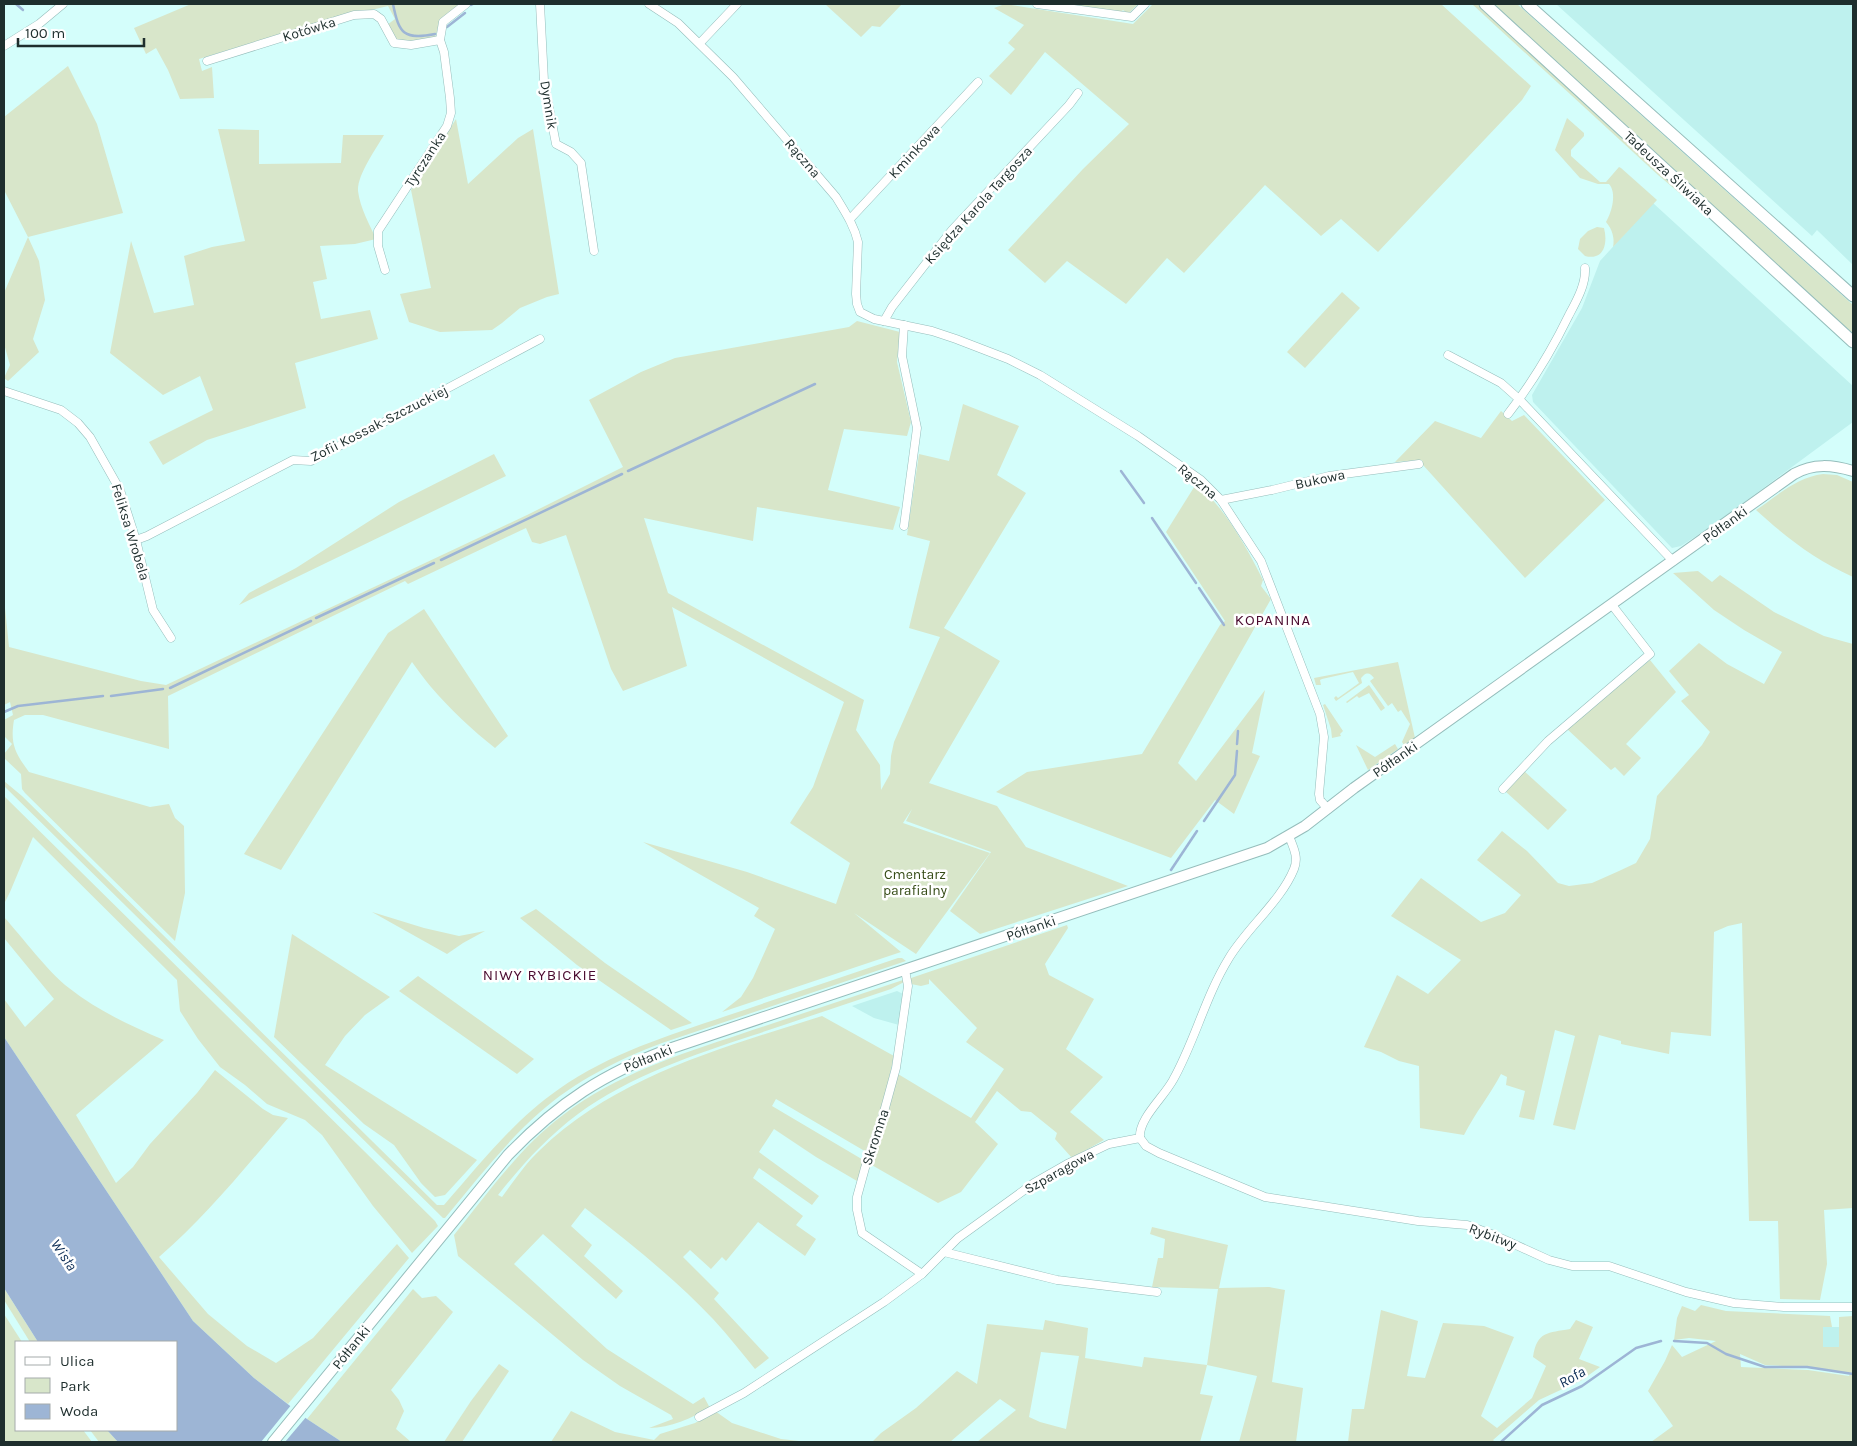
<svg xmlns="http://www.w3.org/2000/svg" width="1857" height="1446" font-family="Karla,sans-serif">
  <rect width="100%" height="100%" fill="#d4fefb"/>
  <g fill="#bef1ee">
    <path d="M1556 4H1853V265L1817 230 1812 236Z"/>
    <path d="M1653 203 1853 386V422L1716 523 1681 546 1672 548 1533 402 1532 395 1582 308 1600 261Z"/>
    <path d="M897 991 903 994 899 1025 874 1018 852 1006Z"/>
    <path d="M1823 1327H1839V1347H1822Z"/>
  </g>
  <g fill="#d8e6ca" fill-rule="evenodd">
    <path d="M191 4H462L439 24 435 38 405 42 398 41 387 25 395 19 388 6 367 11 238 50 235 48 199 59 202 71 212 67 214 98 180 99 168 70 156 48 146 54 134 28Z"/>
    <path d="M825 4H902L880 27 872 26 861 37Z"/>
    <path d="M1005 4 1133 24 1153 4H1441L1531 86 1522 100 1378 252 1341 219 1321 236 1265 185 1184 273 1167 258 1126 304 1067 261 1045 283 1008 250 1083 169 1129 124 1045 52 1011 95 989 76 1015 49 1008 43 1024 25 994 8Z"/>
    <path d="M1057 4H1138L1128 14 1123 10 1120 13Z"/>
    <path d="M1472 4H1478L1707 216 1658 175Z"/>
    <path d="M1491 4H1517L1853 305V333L1832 316Z"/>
    <path d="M68 66 97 124 123 213 28 237 39 261 45 300 33 339 39 352 8 381 4 378 10 365 4 344V293L28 237 4 190V117Z"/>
    <path d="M1567 118 1584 133V136L1571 150V156L1600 182H1606L1619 167 1621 168 1657 200 1613 247C1615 238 1612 229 1606 222 1612 212 1617 193 1609 184H1598L1580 178 1555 150Z"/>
    <path d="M456 119 468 184 518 138 533 129 559 294 547 297 520 308 502 323 492 330 440 332 409 322 400 294 431 288 411 190Z"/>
    <path d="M218 129 259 130V164L341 163 343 135H384C376 149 357 175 358 191 360 208 370 225 376 239L355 244 320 246 327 279 313 282 321 319 370 310 378 339 295 363 306 408 207 440 163 465 149 442 213 410 200 376 163 395 110 353 131 241 154 313 194 305 184 256 212 247 245 241Z"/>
    <path d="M1597 227 1604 228C1608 243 1604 261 1585 256L1578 249 1580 239 1588 231Z"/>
    <path d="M1342 292 1360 308 1305 368 1287 352Z"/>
    <path d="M857 321 900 332 897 362 911 422 907 436 844 429 828 490 900 507 893 530 757 507 753 541 644 518 668 593 864 700 856 730 880 765 881 790 890 774 891 756 894 742 940 637 909 628 930 541 907 535 919 454 949 461 963 404 1019 426 997 475 1026 493 944 628 1000 661 929 783 997 806 1026 847 1128 886 980 934 950 911 991 852 906 821 912 809 903 823 990 853 916 954 854 913 901 952 722 1012 741 997 753 978 775 929 754 916 759 908 643 842 747 872 836 904 850 863 790 823 813 787 844 702 672 607 687 666 623 691 611 669 566 535 540 544 532 542 526 528 408 584 405 581 168 696 169 749 43 715H25L14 720C10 744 15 753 29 772L150 807 169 804 175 818 184 826 185 893 175 941 25 793 22 789 21 774 4 758V754L12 744 4 736V720L13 715 10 702 4 705V598L9 647 141 681 166 685 527 515 623 467 589 400 641 372 675 358 849 327Z"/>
    <path d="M1501 411 1512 421 1524 415 1605 500 1525 578 1423 465 1422 460 1395 462 1435 421 1481 438Z"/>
    <path d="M494 454 506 476 239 605 249 593 296 568 399 502Z"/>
    <path d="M1823 474 1837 475 1853 482V577C1814 559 1788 539 1756 510 1777 496 1797 477 1823 474Z"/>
    <path d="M1196 484C1224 506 1247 548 1263 580L1261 586 1271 599 1178 763 1196 781 1265 690 1252 753 1260 756 1234 814 1215 800 1171 858 996 792 1027 772 1142 754 1220 625 1225 621 1166 532Z"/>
    <path d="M1698 571 1712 582 1720 575 1774 612 1824 636 1853 644V1208L1824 1210 1827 1264 1820 1300 1780 1299 1778 1221H1749L1742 923 1728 926 1714 932 1711 1036 1671 1032 1669 1054 1621 1044V1041L1599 1035 1575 1130 1553 1125 1575 1036 1555 1030 1534 1120 1519 1117 1525 1091 1506 1085 1507 1077 1501 1074C1490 1095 1475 1113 1464 1135L1420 1128 1419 1066 1399 1061 1381 1052 1364 1047 1397 975 1428 994 1461 960 1391 916 1421 878 1481 922 1505 913 1521 895 1477 860 1502 831 1527 851 1558 883 1569 886 1592 883 1619 871 1636 863 1650 839 1657 796 1702 745 1710 732 1681 701 1689 695 1669 671 1699 643 1727 664 1764 684 1782 652 1744 630 1714 610 1673 573Z"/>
    <path d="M424 609 508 736 495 748C472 730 450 709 431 687 424 679 418 670 412 662L281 870 244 854 388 633Z"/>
    <path d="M1650 660 1676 692 1626 744 1641 758 1624 776 1615 767 1611 770 1566 728Z"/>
    <path d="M1398 662 1415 738 1404 745 1402 742 1410 724 1401 710 1398 712 1392 703 1388 706 1370 681 1374 678C1371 674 1368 672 1364 675L1361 678 1362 683 1336 701 1334 698 1336 696 1338 698 1359 683 1353 672 1322 679 1320 680 1321 685H1316L1314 678Z"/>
    <path d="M1369 685 1385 708 1381 711 1369 693 1359 698 1357 696 1347 703 1346 702Z"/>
    <path d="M1325 704 1343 731 1340 734 1341 736 1332 738 1331 729 1323 705Z"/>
    <path d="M1395 744 1398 749 1368 770 1356 745 1375 757Z"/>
    <path d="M1524 771 1567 810 1548 830 1506 792Z"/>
    <path d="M4 781 22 796 437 1205H444C480 1164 514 1120 559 1089 610 1053 670 1035 729 1015 785 996 842 977 898 958H902L906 961 662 1043C617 1060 575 1081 539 1113 504 1144 475 1182 445 1218H443L4 786Z"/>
    <path d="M4 796 435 1221 438 1226 412 1253 373 1206 322 1135 305 1120 267 1104 245 1085 220 1067 198 1039 180 1011 177 980 33 837 10 892 4 904Z"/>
    <path d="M536 909 605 963 692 1023 671 1030 577 965 520 918Z"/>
    <path d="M372 912 424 928 459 936 485 931 463 943 447 954Z"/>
    <path d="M4 917C23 938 47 971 69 988 98 1011 131 1026 164 1040L76 1115 116 1183 133 1167 150 1144 197 1093 215 1070 263 1109 273 1115 288 1118C247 1165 207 1216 159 1257L208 1314 247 1346 276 1363 313 1338 397 1244 409 1258 288 1404 254 1378 193 1321 4 1037V999L25 1027 54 999 4 938Z"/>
    <path d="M1067 925 1068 928 1045 964 1049 975 1094 999 1066 1049 1103 1077 1070 1112 1104 1140 1072 1158 1055 1139 1057 1133 1031 1112 1021 1111 997 1091 975 1122 998 1144 961 1192 938 1203 870 1164 898 1074 971 1118 1004 1069 966 1042 977 1028 929 979V984L921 986 911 984V978Z"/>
    <path d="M292 934 390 997 365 1015 345 1036 325 1065 477 1160 445 1195 435 1197 421 1183 394 1145 364 1124 274 1037Z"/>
    <path d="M418 976 534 1059 517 1074 399 991Z"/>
    <path d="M903 980 904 982 891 989C845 1004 799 1020 754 1035 693 1055 630 1076 578 1114 546 1138 522 1165 498 1195L502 1197C514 1181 525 1164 540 1150 617 1076 722 1048 822 1016L894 1056 882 1109 868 1153 776 1099 772 1106 865 1161 857 1181 816 1157 774 1129 759 1152 819 1196 812 1205 759 1168 753 1178 803 1216 796 1225 816 1239 805 1256 758 1222 726 1261 722 1257 711 1269 690 1250 683 1257 719 1293 714 1299 769 1358 755 1369C741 1352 728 1335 713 1319 674 1278 630 1243 585 1208L571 1226 592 1245 584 1256 623 1291 616 1299 543 1234 514 1264 607 1349 693 1404 704 1397 710 1408C691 1418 671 1428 649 1428L673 1419 671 1415 620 1386 583 1360 458 1256 454 1235C488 1193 520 1147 563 1115 617 1074 678 1055 741 1034 795 1016 849 998 903 980Z"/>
    <path d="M1152 1227 1228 1245 1219 1288 1269 1287 1285 1290 1272 1382 1303 1388 1296 1442H1239L1257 1376 1207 1365 1200 1394 1213 1396 1200 1442H977L1016 1410 1000 1399 950 1442H872L881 1433 916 1408 957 1371 977 1384 987 1324 1043 1330 1045 1320 1088 1328 1085 1358 1142 1367 1144 1357 1207 1365 1218 1289 1152 1287 1158 1258H1163L1165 1239 1150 1234ZM1041 1352 1079 1356 1066 1429 1040 1422 1029 1417Z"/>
    <path d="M4 1288 38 1342H30L4 1300Z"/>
    <path d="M413 1289 422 1298 436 1296 453 1312 391 1390 399 1400 404 1411 396 1429 411 1442H342L307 1419Z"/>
    <path d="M1701 1305 1726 1311 1830 1316 1832 1327H1823V1347H1839V1317L1853 1316V1442H1651L1673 1426 1648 1391 1665 1361 1672 1345 1682 1357 1716 1341 1689 1338 1674 1340 1677 1318 1682 1306 1695 1311ZM1740 1354 1765 1365 1804 1367 1850 1374 1849 1376 1808 1370 1741 1367Z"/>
    <path d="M1381 1310 1418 1321 1407 1376 1425 1378 1443 1323 1484 1326 1514 1337 1481 1416 1497 1428 1532 1398 1546 1366 1533 1357C1537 1331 1548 1333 1570 1329L1576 1320 1593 1327 1579 1359 1600 1367 1582 1380 1539 1400 1493 1440 1495 1442H1348L1352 1409H1364Z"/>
    <path d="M4 1314 22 1342H16V1430H83L92 1442H4Z"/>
    <path d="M499 1364 509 1371 462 1442H444L471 1401Z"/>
    <path d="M571 1411 615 1432 654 1440 660 1434 695 1423 715 1411 732 1423 781 1439 808 1442H551Z"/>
    <path d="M90 1430H107L118 1442H99Z"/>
  </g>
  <path fill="#9db5d5" d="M4 1037 193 1321 254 1378 307 1419 342 1442H118L107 1430H176V1342H38L4 1288Z"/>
  <path fill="#d4fefb" d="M292 1404 307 1416 285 1442H261Z"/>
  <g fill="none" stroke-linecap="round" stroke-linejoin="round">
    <g stroke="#9db5d5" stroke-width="2.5">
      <path d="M16 4 23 10"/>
      <path d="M393 4C399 34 404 40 435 34"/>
      <path d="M471 5 473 4"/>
      <path d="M447 27 465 13"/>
      <path d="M628 471 815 384"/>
      <path d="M1121 471 1144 503"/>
      <path d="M1152 518 1196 583"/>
      <path d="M441 560 622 474"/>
      <path d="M1199 588 1224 625"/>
      <path d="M316 618 434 563"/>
      <path d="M170 688 311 621"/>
      <path d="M111 696 163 689"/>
      <path d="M4 712 18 706 103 696"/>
      <path d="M1237 744 1238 731"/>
      <path d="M1204 821 1235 775 1237 751"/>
      <path d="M1171 870 1197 831"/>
      <path d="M1674 1341 1707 1343 1726 1354 1765 1367H1807L1853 1374"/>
      <path d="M1501 1442 1542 1405 1582 1386 1636 1348 1661 1341"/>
    </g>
    <g stroke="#95bdbb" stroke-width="9">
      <g id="street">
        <path d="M540 4 544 81 556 144 571 152 581 163 594 251"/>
        <path d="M649 4 678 23 733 77 836 197C845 212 854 225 858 242L856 294 857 304 860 312 874 319 932 331 956 339 1008 359 1040 375 1138 436 1201 480 1221 500 1261 561 1320 714 1324 737 1319 794 1320 800 1328 809"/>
        <path d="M1037 4 1132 17 1145 4"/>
        <path d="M700 43 737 4"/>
        <path d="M4 46 39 24 63 4"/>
        <path d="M207 61 354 15 374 14 381 19 394 43 411 45 440 40 443 22 466 4"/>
        <path d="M850 219 978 82"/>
        <path d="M385 270 378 246V231L447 126 451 113 450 98 444 52 440 40"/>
        <path d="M884 321 892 307 952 230 1069 105 1078 93"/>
        <path d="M904 325 902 356 917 428 904 526"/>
        <path d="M1448 355 1501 383 1519 399 1673 561"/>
        <path d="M4 391 61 410 78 423 90 437 120 490 136 540 153 610 171 638"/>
        <path d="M1508 414C1532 383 1552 350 1569 315 1577 300 1586 284 1585 268"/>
        <path d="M1221 500 1272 490 1329 476 1419 464"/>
        <path d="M136 540 147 536 293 460 311 461 540 339"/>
        <path d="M1503 789 1548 741 1650 654 1612 605"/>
        <path d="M905 970 908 986 896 1068 882 1119 865 1168 857 1197V1210L862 1233 922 1274"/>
        <path d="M1140 1138 1146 1146 1159 1153 1265 1197 1418 1221 1467 1225 1494 1235 1549 1260 1572 1266H1609L1686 1292 1734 1303 1784 1307H1853"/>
        <path d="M1140 1138C1138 1119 1164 1097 1173 1080 1195 1041 1205 997 1229 958 1247 928 1281 901 1294 869 1299 857 1293 847 1289 836"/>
        <path d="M944 1252 1057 1280 1157 1292"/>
        <path d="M699 1417 744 1393 884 1302 922 1274 958 1238 1034 1183 1069 1163 1109 1144 1140 1138"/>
      </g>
    </g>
    <g stroke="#95bdbb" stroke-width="12">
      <path id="secondary" d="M273 1442 508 1155C558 1103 604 1073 672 1048L1267 848 1305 826 1354 788 1794 474C1814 463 1832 465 1853 471"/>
    </g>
    <g stroke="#95bdbb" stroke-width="13">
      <g id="primary">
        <path d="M1485 4 1853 342"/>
        <path d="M1527 4 1853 296"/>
      </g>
    </g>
    <use href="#street" stroke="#fff" stroke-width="8"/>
    <use href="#secondary" stroke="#fff" stroke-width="10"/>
    <use href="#primary" stroke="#fff" stroke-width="11"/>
  </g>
  <g text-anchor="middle" stroke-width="5" stroke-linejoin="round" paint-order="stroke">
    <g font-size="14" fill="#1e2e2d" stroke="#fff">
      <text transform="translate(309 29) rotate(-17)" y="5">Kotówka</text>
      <text transform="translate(549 105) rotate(81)" y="5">Dymnik</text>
      <text transform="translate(914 151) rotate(-47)" y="5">Kminkowa</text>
      <text transform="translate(803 158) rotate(49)" y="5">Rączna</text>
      <text transform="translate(425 159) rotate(-57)" y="5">Tyrczanka</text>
      <text transform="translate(1669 173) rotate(43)" y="5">Tadeusza Śliwiaka</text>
      <text transform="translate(978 205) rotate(-48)" y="5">Księdza Karola Targosza</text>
      <text transform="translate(379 423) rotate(-27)" y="5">Zofii Kossak-Szczuckiej</text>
      <text transform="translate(1320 479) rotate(-12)" y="5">Bukowa</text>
      <text transform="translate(1198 481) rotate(40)" y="5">Rączna</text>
      <text transform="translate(1725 524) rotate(-36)" y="5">Półłanki</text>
      <text transform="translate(131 532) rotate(73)" y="5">Feliksa Wrobela</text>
      <text transform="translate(1395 759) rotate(-35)" y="5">Półłanki</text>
      <text transform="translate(1031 928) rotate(-19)" y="5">Półłanki</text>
      <text transform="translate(648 1058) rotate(-22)" y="5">Półłanki</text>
      <text transform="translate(875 1137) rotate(-72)" y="5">Skromna</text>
      <text transform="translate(1059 1171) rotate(-29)" y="5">Szparagowa</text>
      <text transform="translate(1493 1236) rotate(21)" y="5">Rybitwy</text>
      <text transform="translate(351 1347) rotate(-51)" y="5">Półłanki</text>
    </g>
    <g font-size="14" fill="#364c17" stroke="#fff">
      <text x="915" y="879">Cmentarz<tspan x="915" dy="16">parafialny</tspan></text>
    </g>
    <g font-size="15" letter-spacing="1" fill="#4a0b2f" stroke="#fff">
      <text x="1273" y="625">KOPANINA</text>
      <text x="540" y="980">NIWY RYBICKIE</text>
    </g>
    <g font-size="15" font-style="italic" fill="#0a2b54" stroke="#fff">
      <text transform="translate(64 1255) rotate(56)" y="5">Wisła</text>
      <text transform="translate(1572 1377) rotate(-30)" y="5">Rofa</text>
    </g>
  </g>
  <rect width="1857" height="1446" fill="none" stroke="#1e2e2d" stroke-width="10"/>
  <rect x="15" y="1341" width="162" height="90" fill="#ffffff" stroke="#a5abab"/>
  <rect x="25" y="1357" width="25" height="8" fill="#ffffff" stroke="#a5abab"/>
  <text x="60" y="1366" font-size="15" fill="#1e2e2d">Ulica</text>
  <rect x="25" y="1378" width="25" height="15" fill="#d8e6ca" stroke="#a5abab"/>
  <text x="60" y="1391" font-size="15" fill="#1e2e2d">Park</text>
  <rect x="25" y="1404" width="25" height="15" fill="#9db5d5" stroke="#a5abab"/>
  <text x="60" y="1416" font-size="15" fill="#1e2e2d">Woda</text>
  <path d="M18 38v8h126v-8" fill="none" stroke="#1e2e2d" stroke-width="2.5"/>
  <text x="25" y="38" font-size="15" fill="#1e2e2d" stroke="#ffffff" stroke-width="4" paint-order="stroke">100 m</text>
</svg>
